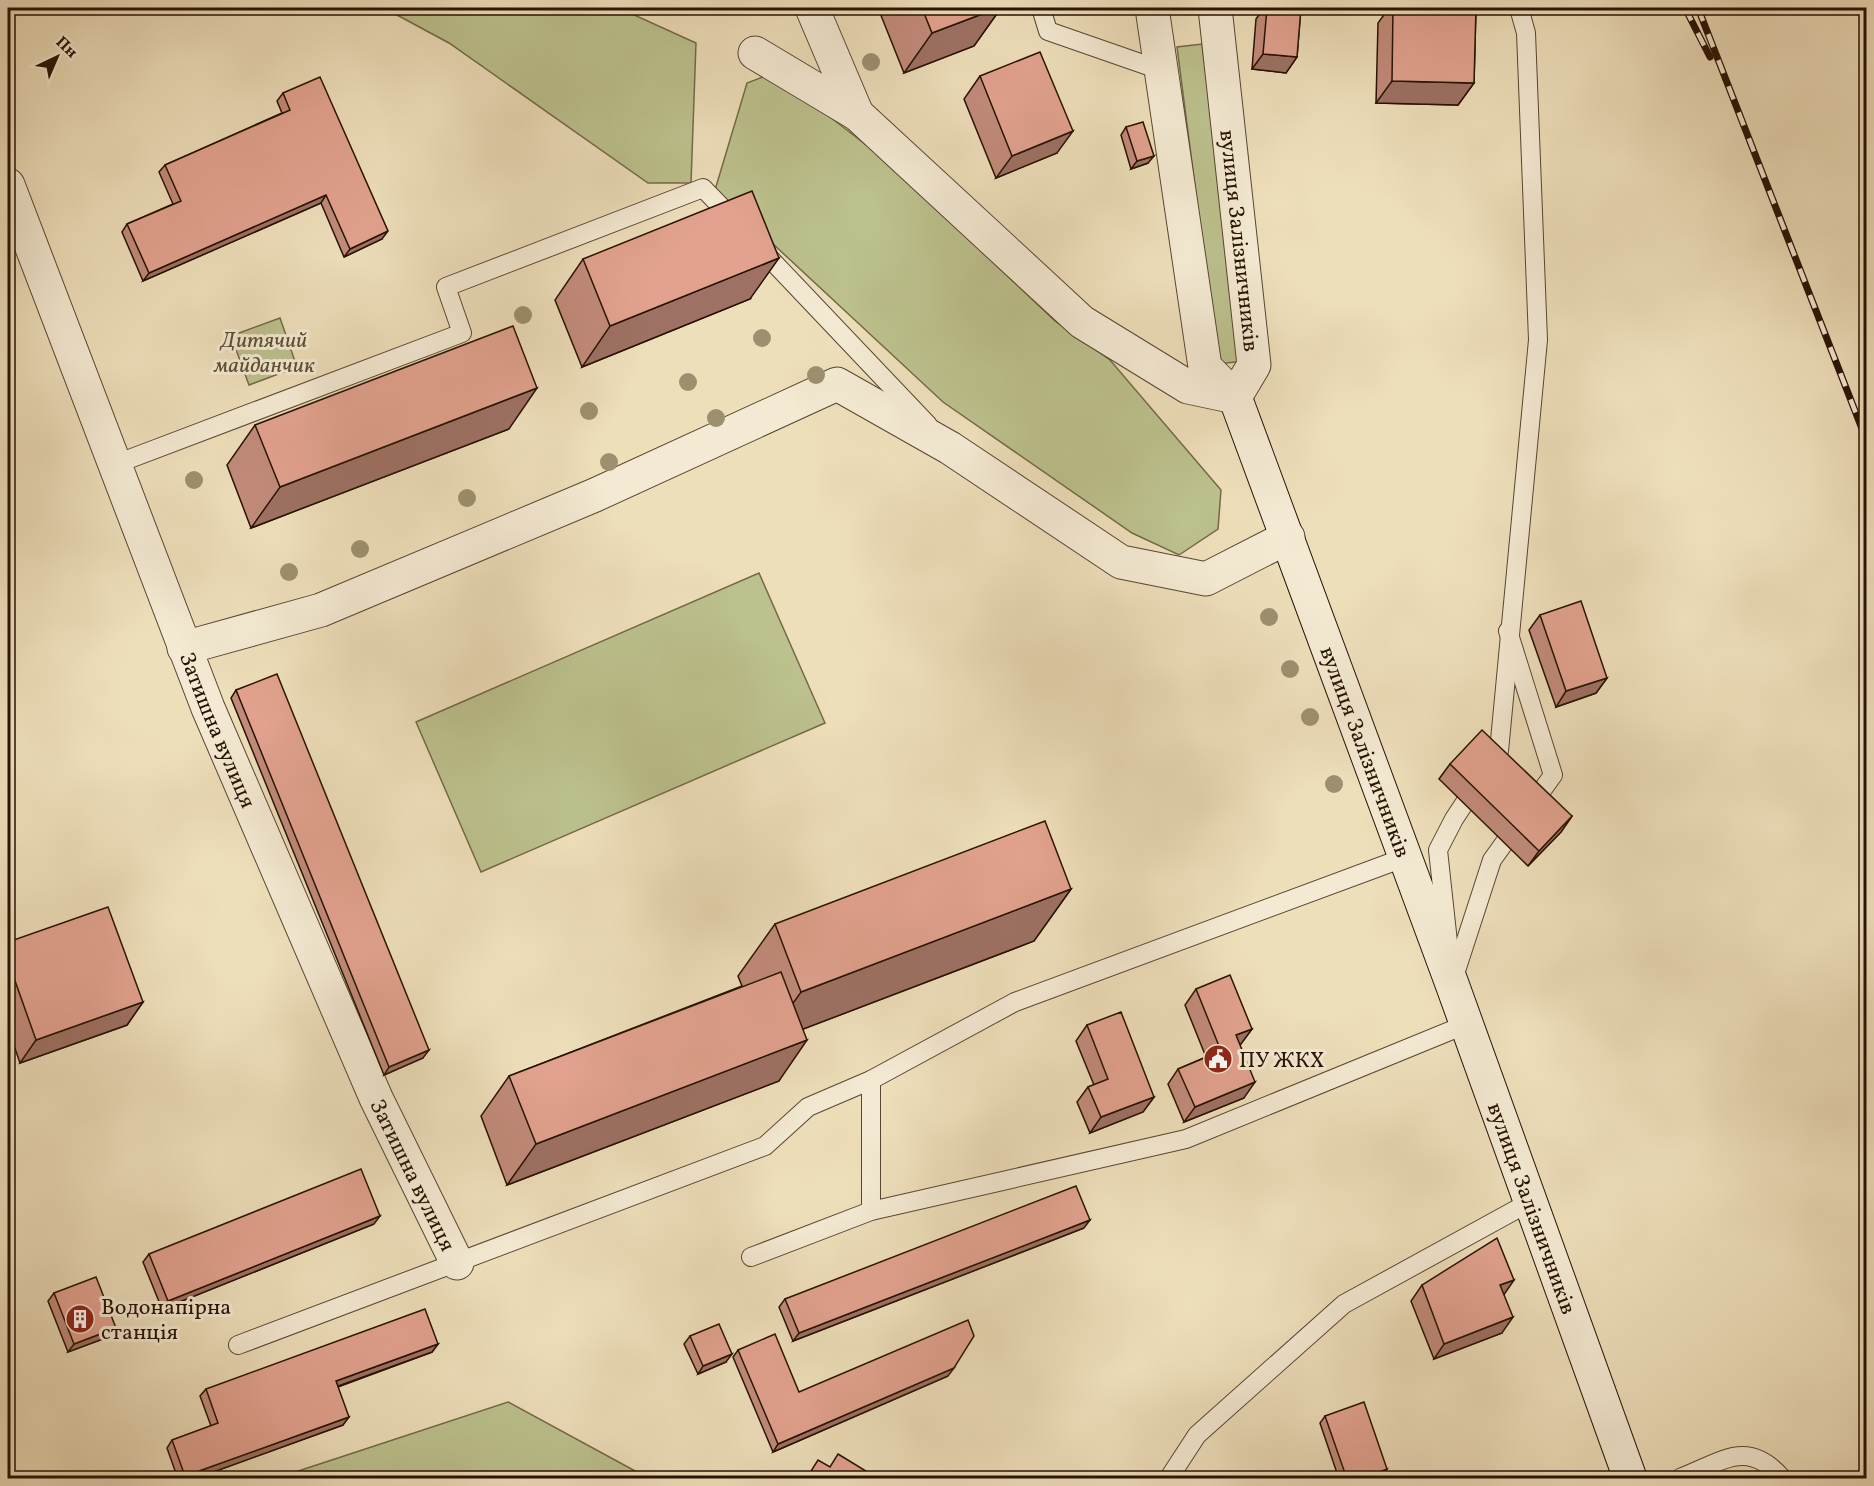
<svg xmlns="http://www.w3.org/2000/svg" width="1874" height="1486" font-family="Vollkorn,serif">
  <rect width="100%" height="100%" fill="#eedfbb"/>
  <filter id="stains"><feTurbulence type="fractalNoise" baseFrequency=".00333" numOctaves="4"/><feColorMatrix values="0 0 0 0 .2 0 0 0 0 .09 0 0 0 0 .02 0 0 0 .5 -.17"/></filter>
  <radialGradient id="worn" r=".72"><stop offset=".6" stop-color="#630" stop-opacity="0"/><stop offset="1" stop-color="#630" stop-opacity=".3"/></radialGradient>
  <g fill="#bcc18d" stroke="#726a48" stroke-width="1.5">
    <path d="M384 8H619L696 43 691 183H648L449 43Z"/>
    <path d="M1202 44 1244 361 1218 364 1177 47Z"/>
    <path d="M773 73 887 161 1055 321 1110 360 1221 490 1218 529 1179 555 1132 533 943 402 715 190 747 83Z"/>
    <path d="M280 318 297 367 249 385 231 336Z"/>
    <path d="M759 573 825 723 481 872 416 722Z"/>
    <path d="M508 1402 648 1478H277Z"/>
  </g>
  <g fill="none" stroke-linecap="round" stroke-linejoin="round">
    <g stroke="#594530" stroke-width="20">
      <g id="lane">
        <path d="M1041 8 1048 31 1163 71"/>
        <path d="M759 247 928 425"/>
        <path d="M116 464 462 333 446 287 703 188 736 222"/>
        <path d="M1448 942 1438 850 1454 819 1499 751 1538 340 1526 33 1519 8"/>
        <path d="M1453 980 1492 860 1553 775 1508 631"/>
        <path d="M871 1211V1080"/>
        <path d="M751 1257 871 1211 1186 1139 1467 1024"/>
        <path d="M238 1345 765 1146 808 1107 871 1080 1015 1002 1406 857"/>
        <path d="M1169 1478 1197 1435 1344 1304 1530 1202"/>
        <path d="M1680 1478C1722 1462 1747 1438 1782 1478"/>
      </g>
    </g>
    <g stroke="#594530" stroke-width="35">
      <g id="street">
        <path d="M812 8 857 114"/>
        <path d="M1152 8 1205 367 1235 397"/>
        <path id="s1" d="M1215 8 1254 365 1235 397"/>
        <path d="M755 53 857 114 1082 322 1188 387 1235 397"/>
        <path id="s2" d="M8 185 208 708 376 1098 457 1263"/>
        <path d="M184 648 321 610 595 495 837 384 950 448 1121 562 1206 579 1288 537"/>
      </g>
    </g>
    <g stroke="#271202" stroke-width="35">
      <g id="secondary">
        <path id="s3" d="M1235 397 1452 984 1630 1478"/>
      </g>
    </g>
    <use href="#lane" stroke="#f4ead3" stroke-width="18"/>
    <use href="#street" stroke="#f4ead3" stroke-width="33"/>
    <use href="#secondary" stroke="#f4ead3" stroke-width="33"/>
    <g stroke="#271202" stroke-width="7">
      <g id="rail">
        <path d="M1685 8 1710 57"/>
        <path d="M1698 8 1866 439"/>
      </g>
    </g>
    <use href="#rail" stroke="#f4ead3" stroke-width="4.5" stroke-dasharray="14" stroke-linecap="butt"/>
  </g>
  <g fill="#9d9070">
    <circle cx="871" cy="62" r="9"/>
    <circle cx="523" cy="315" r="9"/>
    <circle cx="762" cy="338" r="9"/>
    <circle cx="816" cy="375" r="9"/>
    <circle cx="688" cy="382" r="9"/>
    <circle cx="589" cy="411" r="9"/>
    <circle cx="716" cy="418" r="9"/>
    <circle cx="609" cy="462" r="9"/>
    <circle cx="194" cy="480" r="9"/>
    <circle cx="467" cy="498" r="9"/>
    <circle cx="360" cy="549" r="9"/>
    <circle cx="289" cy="572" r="9"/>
    <circle cx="1269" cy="617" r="9"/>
    <circle cx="1290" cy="669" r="9"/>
    <circle cx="1310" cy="717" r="9"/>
    <circle cx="1334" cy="784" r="9"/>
  </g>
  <g fill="#c28b7b" stroke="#271202" stroke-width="1.5">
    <path d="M878 8H1001L974 46 904 73Z"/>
    <path d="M1264 8H1301L1297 57 1286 73 1252 69 1256 19Z"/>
    <path d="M1389 8H1476L1474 83 1458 105 1376 103 1378 23Z"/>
    <path d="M980 76 1057 153 996 178 964 99Z"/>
    <path d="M283 93 382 239 344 257 321 203 143 281 122 232 127 224 173 204 159 172 165 165 282 113 277 101Z"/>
    <path d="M1126 127 1148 163 1131 169 1121 135Z"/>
    <path d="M583 259 750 299 582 367 555 300Z"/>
    <path d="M255 425 509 429 251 528 227 465Z"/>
    <path d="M1540 615 1607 678 1596 693 1556 707 1529 630Z"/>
    <path d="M236 690 423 1058 384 1075 231 698Z"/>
    <path d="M1450 764 1572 816 1561 832 1528 866 1439 779Z"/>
    <path d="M1071 889 1034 941 803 1029 779 1081 507 1185 481 1116 509 1076 742 986 738 976 775 924Z"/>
    <path d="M8 942 143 1002 127 1025 20 1063 8 1028Z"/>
    <path d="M1196 989 1252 1029 1240 1045 1244 1098 1184 1122 1168 1084 1178 1069 1206 1057 1185 1005Z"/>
    <path d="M1087 1025 1154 1097 1143 1112 1090 1133 1077 1102 1088 1087 1094 1085 1076 1041Z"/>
    <path d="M374 1224 162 1309 143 1262 149 1254Z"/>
    <path d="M1084 1228 793 1341 779 1307 785 1299Z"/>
    <path d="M1422 1285 1504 1294 1502 1333 1434 1359 1411 1301Z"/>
    <path d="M54 1293 111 1336 68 1352 48 1301Z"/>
    <path d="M690 1336 726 1362 698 1374 684 1344Z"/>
    <path d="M438 1344 432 1352 338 1387 343 1425 194 1479H178L167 1448 172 1440 211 1426 200 1396 206 1389Z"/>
    <path d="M738 1350 799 1392 948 1376 773 1452 733 1357Z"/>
    <path d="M1325 1416 1387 1469 1382 1477 1378 1479H1339L1320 1423Z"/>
  </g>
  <g fill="#9e7164" stroke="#271202" stroke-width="1.5">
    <path d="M998 8H1001L974 46 904 73 932 33Z"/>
    <path d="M1263 54 1297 57 1286 73 1252 69Z"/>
    <path d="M1392 81 1474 83 1458 105 1376 103Z"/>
    <path d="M1073 131 1057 153 996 178 1012 156Z"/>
    <path d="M1154 156 1148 163 1131 169 1137 161Z"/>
    <path d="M326 195 321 203 143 281 149 273Z"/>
    <path d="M388 231 382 239 344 257 350 249Z"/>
    <path d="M779 258 750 299 582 367 610 326Z"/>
    <path d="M537 388 509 429 251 528 280 487Z"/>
    <path d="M1607 678 1596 693 1556 707 1566 691Z"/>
    <path d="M1572 816 1561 832 1528 866 1539 851Z"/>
    <path d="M1071 889 1034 941 764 1044 801 992Z"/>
    <path d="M143 1002 127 1025 20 1063 36 1040Z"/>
    <path d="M1252 1029 1241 1044 1225 1051 1236 1035Z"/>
    <path d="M807 1040 779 1081 507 1185 536 1144Z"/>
    <path d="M429 1050 423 1058 384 1075 389 1067Z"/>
    <path d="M1255 1082 1244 1098 1184 1122 1195 1107Z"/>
    <path d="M1154 1097 1143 1112 1090 1133 1101 1117Z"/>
    <path d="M380 1216 374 1224 162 1309 168 1301Z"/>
    <path d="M1090 1220 1084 1228 793 1341 799 1333Z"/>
    <path d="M1514 1280 1503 1296 1500 1285Z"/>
    <path d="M1513 1317 1502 1333 1434 1359 1444 1344Z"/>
    <path d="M116 1328 111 1336 68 1352 74 1344Z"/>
    <path d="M438 1344 432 1352 330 1389 336 1381Z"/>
    <path d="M732 1354 726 1362 698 1374 703 1366Z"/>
    <path d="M954 1368 948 1376 773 1452 778 1444Z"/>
    <path d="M349 1417 343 1425 194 1479H183L185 1476Z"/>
    <path d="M1387 1469 1382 1477 1378 1479H1361Z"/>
  </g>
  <g fill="#e2a28f" stroke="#271202" stroke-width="1.5">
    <path d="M922 8H998L932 33Z"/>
    <path d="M1267 8H1301L1297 57 1263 54Z"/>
    <path d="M1393 8H1476L1474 83 1392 81Z"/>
    <path d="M1040 52 1073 131 1012 156 980 76Z"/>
    <path d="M320 77 388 231 350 249 326 195 149 273 127 224 181 201 165 165 290 110 283 93Z"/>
    <path d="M1143 122 1154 156 1137 161 1126 127Z"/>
    <path d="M752 191 779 258 610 326 583 259Z"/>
    <path d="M513 326 537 388 280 487 255 425Z"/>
    <path d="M1581 601 1607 678 1566 691 1540 615Z"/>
    <path d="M277 674 429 1050 389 1067 236 690Z"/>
    <path d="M1482 730 1572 816 1539 851 1450 764Z"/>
    <path d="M1045 821 1071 889 801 992 775 924Z"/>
    <path d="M108 907 143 1002 36 1040 8 961V942Z"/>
    <path d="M781 972 807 1040 536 1144 509 1076Z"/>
    <path d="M1230 975 1252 1029 1236 1035 1255 1082 1195 1107 1178 1069 1221 1051 1196 989Z"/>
    <path d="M1121 1012 1154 1097 1101 1117 1088 1087 1108 1079 1087 1025Z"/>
    <path d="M361 1169 380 1216 168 1301 149 1254Z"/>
    <path d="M1076 1186 1090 1220 799 1333 785 1299Z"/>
    <path d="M1497 1238 1514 1280 1500 1285 1513 1317 1444 1344 1422 1285Z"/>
    <path d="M96 1277 116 1328 74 1344 54 1293Z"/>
    <path d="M425 1309 438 1344 336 1381 349 1417 185 1476 172 1440 218 1423 206 1389Z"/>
    <path d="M968 1320 974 1336 954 1368 778 1444 738 1350 775 1334 799 1392Z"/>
    <path d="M719 1324 732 1354 703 1366 690 1336Z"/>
    <path d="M1364 1402 1387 1469 1361 1479H1347L1325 1416Z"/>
    <path d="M838 1454 879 1479H806L818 1460 830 1467Z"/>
  </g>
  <defs>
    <g id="civic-disc" transform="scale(1.5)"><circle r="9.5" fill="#8f2418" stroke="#f4ead3"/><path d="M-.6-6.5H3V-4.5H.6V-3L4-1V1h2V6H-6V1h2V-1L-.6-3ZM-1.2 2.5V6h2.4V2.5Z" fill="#fff"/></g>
    <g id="building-disc" transform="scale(1.5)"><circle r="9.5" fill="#8f2418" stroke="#f4ead3"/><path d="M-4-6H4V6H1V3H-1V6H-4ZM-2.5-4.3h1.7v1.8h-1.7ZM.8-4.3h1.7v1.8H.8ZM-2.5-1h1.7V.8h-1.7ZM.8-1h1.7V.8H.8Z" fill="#fff"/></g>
  </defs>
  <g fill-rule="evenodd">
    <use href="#civic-disc" x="1218" y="1059"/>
    <use href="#building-disc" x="80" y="1319"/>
  </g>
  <g text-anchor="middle" stroke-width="6" stroke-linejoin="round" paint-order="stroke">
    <g font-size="22" fill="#271202" stroke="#f4ead3">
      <text dy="8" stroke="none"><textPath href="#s1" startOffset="234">вулиця Залізничників</textPath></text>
      <text dy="8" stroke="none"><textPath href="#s2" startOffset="584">Затишна вулиця</textPath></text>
      <text dy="8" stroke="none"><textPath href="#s3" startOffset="378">вулиця Залізничників</textPath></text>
      <text dy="8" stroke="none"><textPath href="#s2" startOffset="1070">Затишна вулиця</textPath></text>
      <text dy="8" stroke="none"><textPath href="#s3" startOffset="864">вулиця Залізничників</textPath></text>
    </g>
    <g font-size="22" font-style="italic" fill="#5b4f33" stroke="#f4ead3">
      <text x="264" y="347">Дитячий<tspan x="264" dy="25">майданчик</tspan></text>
    </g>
    <g font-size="22" fill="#271202" stroke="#f4ead3" text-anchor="start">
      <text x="1239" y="1067">ПУ ЖКХ</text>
      <text x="101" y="1314">Водонапірна<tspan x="101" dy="25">станція</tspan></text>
    </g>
  </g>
  <rect width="1874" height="1486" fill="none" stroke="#eedfbb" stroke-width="30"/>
  <rect x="9" y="9" width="1856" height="1468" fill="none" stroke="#271202" stroke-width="3"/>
  <rect x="15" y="15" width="1844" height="1456" fill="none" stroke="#271202" stroke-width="1.5"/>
  <g transform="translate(57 57) rotate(44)" stroke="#f4ead3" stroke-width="4.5" paint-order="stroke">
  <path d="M0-4.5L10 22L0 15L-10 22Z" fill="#271202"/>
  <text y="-9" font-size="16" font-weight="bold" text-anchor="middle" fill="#271202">Пн</text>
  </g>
  <rect width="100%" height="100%" filter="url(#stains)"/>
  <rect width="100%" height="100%" fill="url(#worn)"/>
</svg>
